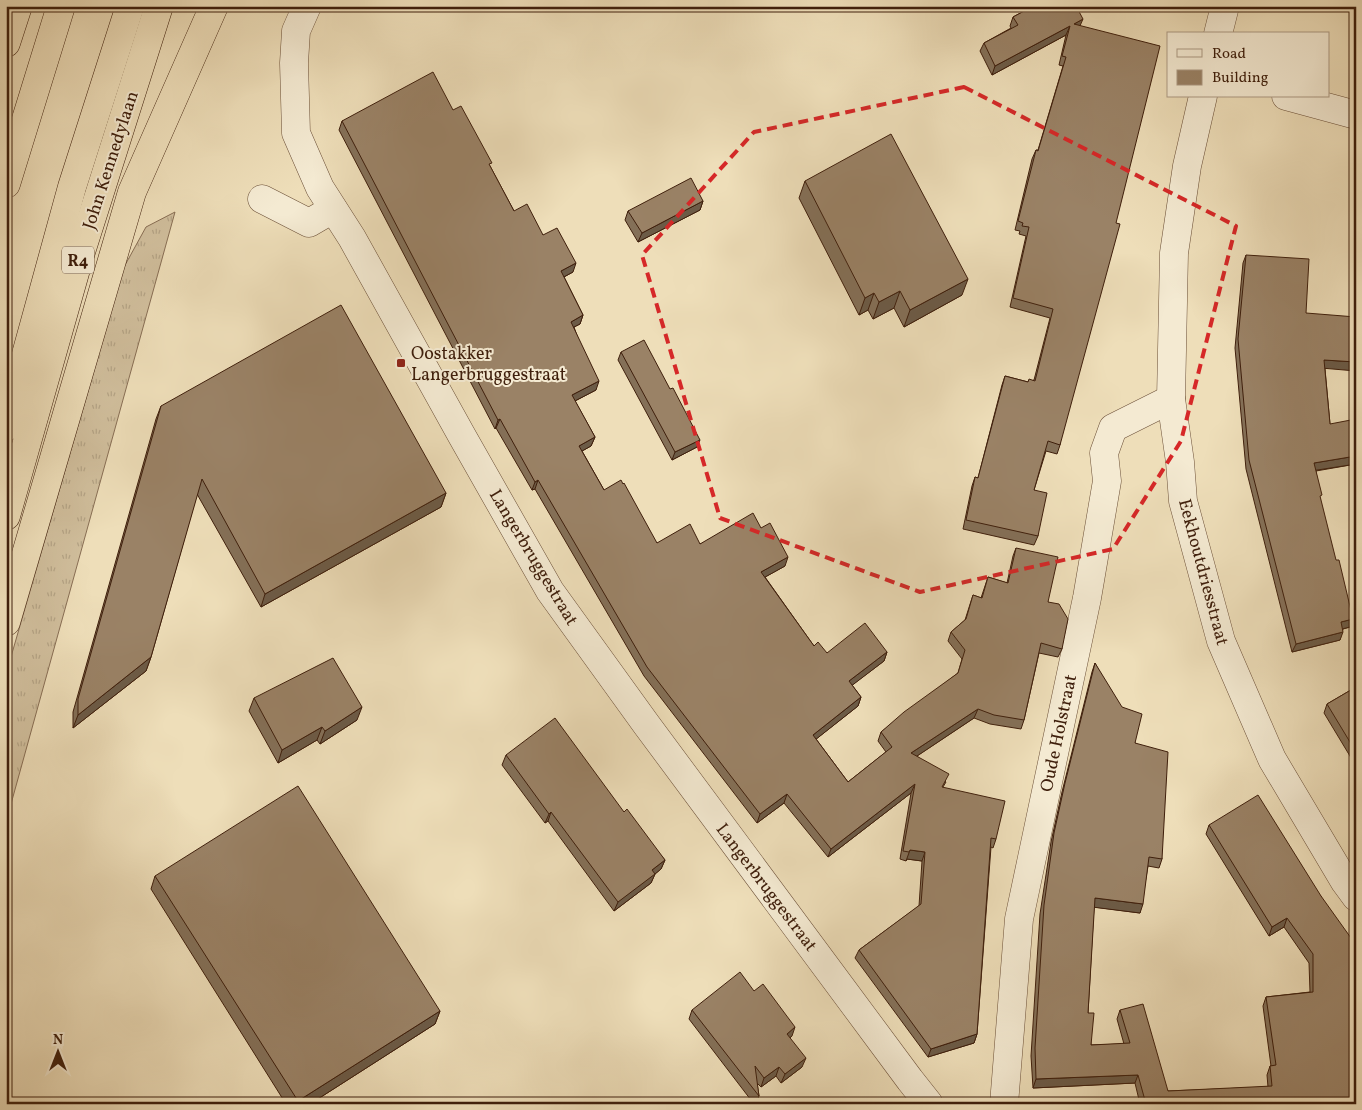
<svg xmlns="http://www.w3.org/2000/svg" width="1362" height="1110" font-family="Vollkorn,serif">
  <defs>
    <pattern id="grass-tufts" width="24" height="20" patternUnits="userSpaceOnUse" patternTransform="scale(1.25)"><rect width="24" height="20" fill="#d0be9c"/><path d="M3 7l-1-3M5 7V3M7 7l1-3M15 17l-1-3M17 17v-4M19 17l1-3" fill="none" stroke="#b4a385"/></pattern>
  </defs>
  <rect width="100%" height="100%" fill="#eedeb9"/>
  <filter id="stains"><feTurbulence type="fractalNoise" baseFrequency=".004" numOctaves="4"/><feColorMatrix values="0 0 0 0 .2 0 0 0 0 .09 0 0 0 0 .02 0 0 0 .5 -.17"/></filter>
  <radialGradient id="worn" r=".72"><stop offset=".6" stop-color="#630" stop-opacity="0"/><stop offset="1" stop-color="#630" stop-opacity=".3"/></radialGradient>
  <path fill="url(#grass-tufts)" stroke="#886e54" d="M175 212 6 822V674L124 267 146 227Z"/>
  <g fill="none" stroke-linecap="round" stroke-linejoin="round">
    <g stroke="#6b4f37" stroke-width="29">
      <g id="minor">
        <path d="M307 6 296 31 294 63 296 133 320 188 352 238 462 436 550 591 646 724 910 1080 929 1104"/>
        <path d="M1218 34 1225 6"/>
        <path d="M1203 96 1187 166 1174 253 1171 399 1180 462 1183 501 1221 641 1272 759 1345 882 1356 897"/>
        <path d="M1286 96 1356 115"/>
        <path d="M262 199 309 223 333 209"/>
        <path d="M1004 1104 1019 919 1087 598 1107 481 1104 453 1113 428 1171 399"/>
      </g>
    </g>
    <g stroke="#3f1f0c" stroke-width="29">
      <g id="highway">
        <path d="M6 43 18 6"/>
        <path d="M6 184 61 6"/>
        <path d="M6 427 72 187 130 6"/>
        <path d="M6 516 80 255 159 6"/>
        <path d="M6 622 132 192 214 6"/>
      </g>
    </g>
    <use href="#minor" stroke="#f4ead2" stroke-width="28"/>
    <use href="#highway" stroke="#eedeb9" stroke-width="28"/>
  </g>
  <g fill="#847058" stroke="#3f1f0c">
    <path d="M1027 6 1080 25 1060 445 1057 454 1046 451 1034 490 1038 536 1034 545 963 529 972 486 975 477 978 478 1002 385 1005 376 1028 382 1034 380 1050 318 1010 307 1026 236 1019 234 1020 231 1015 230 1032 159 1036 150H1038L1063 66 1059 65 1066 35 992 75 980 51 984 43 1011 28 1010 26 1013 17 1026 10Z"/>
    <path d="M453 110 490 166 514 211 543 235 573 272 564 277 583 315 580 324 574 327 596 390 575 401 595 437 591 446 582 451 604 490 657 543 700 544 761 528 785 566 765 577 814 646 827 653 887 652 884 661 852 685 861 697 858 706 816 739 848 782 886 752 878 741 881 732 958 673 962 659 948 641 951 632 965 620 973 595 981 598 988 577 1007 583 1013 556 1016 548 1048 602 1062 649 1058 657 1039 653 1024 720 1021 729 990 724 974 718 917 756 946 782 943 787 996 839 993 848 991 847 977 1034 974 1043 928 1057 855 958 859 950 919 906 922 861 907 859 906 861 900 859 911 793 828 857 784 803 757 823 644 676 535 489 532 490 496 428 495 429 339 130 342 121Z"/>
    <path d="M805 181 962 295 904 327 894 308 873 319 868 310 859 315 799 198Z"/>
    <path d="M703 201 700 210 638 242 625 220 628 211Z"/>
    <path d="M1246 255 1306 313 1325 369 1330 424 1356 464 1316 471 1320 500 1350 627 1343 629 1340 640 1292 652 1246 469 1235 348 1243 263Z"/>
    <path d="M621 352 697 447 672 460 618 360Z"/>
    <path d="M161 406 446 493 441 507 261 607 197 494 151 657 146 671 73 728V712L156 419Z"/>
    <path d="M1095 663 1135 743 1162 859 1159 868 1148 866 1140 913 1094 907 1088 1013 1091 1045 1124 1044 1117 1019 1120 1010 1168 1091 1268 1087 1267 1075 1270 1066H1271L1263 1006 1266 997 1310 992 1309 963 1284 927 1269 936 1206 834 1209 825 1321 896 1356 1104H1140L1135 1083 1033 1088 1031 1056 1040 914 1051 842 1062 792 1092 672Z"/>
    <path d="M1356 687V766L1324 713 1327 704Z"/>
    <path d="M254 698 357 720 320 744 317 740 278 763 249 711Z"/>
    <path d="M506 755 624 812 665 860 661 869 655 874 651 883 614 911 548 821 545 823 502 765Z"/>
    <path d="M155 876 440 1011 435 1024 310 1104H286L151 889Z"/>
    <path d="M692 1010 792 1036 790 1038 802 1067 781 1083 776 1076 761 1087 757 1083 759 1096 756 1104H754L689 1019Z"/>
  </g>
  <g fill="#6c5b47" stroke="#3f1f0c">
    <path d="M1083 19 1079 28 1074 24Z"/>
    <path d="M1070 26 1066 35 992 75 995 66Z"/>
    <path d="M703 201 700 210 638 242 642 233Z"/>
    <path d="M576 263 573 272 558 280 561 271Z"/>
    <path d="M968 279 962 295 904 327 910 310Z"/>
    <path d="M900 291 894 308 873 319 879 302Z"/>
    <path d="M874 293 868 310 859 315 865 298Z"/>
    <path d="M583 315 580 324 568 330 571 322Z"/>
    <path d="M1324 360 1356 362V371L1321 368Z"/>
    <path d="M599 381 596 390 569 404 572 395Z"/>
    <path d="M500 419 496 428 495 429 498 420Z"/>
    <path d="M595 437 591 446 575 455 579 446Z"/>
    <path d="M700 440 697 447 672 460 675 452Z"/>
    <path d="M1356 456V464L1311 471 1314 463Z"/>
    <path d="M538 480 535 489 532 490 535 482Z"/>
    <path d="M446 493 441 507 261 607 265 594Z"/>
    <path d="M788 557 785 566 758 581 761 572Z"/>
    <path d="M1353 619 1350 627 1338 630 1341 622Z"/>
    <path d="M1343 632 1340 640 1292 652 1296 644Z"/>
    <path d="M887 652 884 661 846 690 849 681Z"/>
    <path d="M151 657 146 671 73 728 78 715Z"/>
    <path d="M861 697 858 706 810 744 813 735Z"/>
    <path d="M362 707 357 720 320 744 325 731Z"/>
    <path d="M978 709 974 718 908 762 911 753Z"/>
    <path d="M322 727 317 740 278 763 282 750Z"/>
    <path d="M915 784 911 793 828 857 831 849Z"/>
    <path d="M787 794 784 803 757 823 760 814Z"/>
    <path d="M551 812 548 821 545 823 549 814Z"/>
    <path d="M910 850 925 852 922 861 907 859 906 861Z"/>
    <path d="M665 860 661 869 655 874 651 883 614 911 618 902 652 870Z"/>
    <path d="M1095 898 1143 904 1140 913 1092 907Z"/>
    <path d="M1287 918 1284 927 1269 936 1272 927Z"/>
    <path d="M440 1011 435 1024 310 1104H297L298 1101Z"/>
    <path d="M795 1027 792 1036 784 1043 787 1034Z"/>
    <path d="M977 1034 974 1043 928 1057 931 1049Z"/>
    <path d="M806 1058 802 1067 781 1083 785 1074Z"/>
    <path d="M779 1067 776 1076 761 1087 764 1078Z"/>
    <path d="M1138 1075 1135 1083 1033 1088 1036 1079Z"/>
  </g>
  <g fill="#9a8266" stroke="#3f1f0c">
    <path d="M1027 6H1076L1083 19 1074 24 1160 46 1116 223 1120 224 1060 445 1048 441 1034 490 1047 493 1038 536 966 520 975 477 978 478 1005 376 1028 382 1029 379 1035 381 1053 309 1013 298 1029 227 1022 226 1023 223 1018 221 1036 150 1038 151 1066 57 1062 56 1070 26 995 66 984 43 1018 25 1013 17 1028 9Z"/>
    <path d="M433 72 453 110 461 106 492 163 489 164 514 211 527 204 543 235 557 228 576 263 561 271 583 315 571 322 599 381 572 395 595 437 579 446 604 490 621 480 623 484 624 483 657 543 690 524 700 544 753 513 761 528 770 523 788 557 761 572 814 646 818 642 827 653 865 623 887 652 849 681 861 697 813 735 848 782 892 747 881 732 904 712 958 673 965 650 951 632 966 619 973 595 982 598 988 577 1008 583 1016 548 1058 557 1048 602 1059 604 1068 619 1062 649 1041 643 1024 720 994 715 978 709 911 753 949 774 942 787 1005 801 996 839 991 838 977 1034 931 1049 859 950 921 904 925 852 910 850 909 852 903 851 915 784 831 849 787 794 760 814 647 667 538 480 535 482 500 419 498 420 342 121Z"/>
    <path d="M891 134 968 279 910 310 900 291 879 302 874 293 865 298 805 181Z"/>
    <path d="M691 178 703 201 642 233 628 211Z"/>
    <path d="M1246 255 1309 259 1306 313 1356 317V362L1324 360 1330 424 1356 419V456L1314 463 1322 495 1320 496 1336 560H1339L1353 619 1341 622 1343 632 1296 644 1249 460 1238 339Z"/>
    <path d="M341 305 446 493 265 594 202 479 151 657 78 715V699L161 406Z"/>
    <path d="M644 340 670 389 673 388 700 440 675 452 621 352Z"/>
    <path d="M333 658 362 707 325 731 322 727 282 750 254 698Z"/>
    <path d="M1095 663 1122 707 1142 714 1135 743 1168 752 1162 859 1149 857 1143 904 1095 898 1088 1013H1094L1091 1045 1130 1043 1120 1010 1143 1004 1168 1091 1272 1086 1270 1066 1276 1065 1266 997 1313 992V954L1287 918 1272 927 1209 825 1258 795 1321 896 1356 945V1104H1146L1138 1075 1036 1079 1035 1048 1044 905 1054 833 1065 783Z"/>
    <path d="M1356 687V752L1327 704Z"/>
    <path d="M555 718 624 812 627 809 665 860 652 870 655 874 618 902 551 812 549 814 506 755Z"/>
    <path d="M298 786 440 1011 298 1101 155 876Z"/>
    <path d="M740 972 754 991 763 984 795 1027 787 1034 806 1058 785 1074 779 1067 764 1078 755 1066 759 1096 692 1010Z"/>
    <path d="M887 1101 889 1104H883Z"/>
  </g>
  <path fill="none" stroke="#d62828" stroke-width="4" stroke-dasharray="10 6" stroke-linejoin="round" d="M964 87 1236 226 1181 441 1113 549 920 592 720 518 642 255 754 132Z"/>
  <rect fill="#8f2418" stroke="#f4ead2" stroke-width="2" x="396" y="358" width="10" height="10" rx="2.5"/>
  <g text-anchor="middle" stroke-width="4" stroke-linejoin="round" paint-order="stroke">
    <rect fill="#f4ead2" stroke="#755c47" stroke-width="1" x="62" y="246.5" width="32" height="27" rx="4"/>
    <g font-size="16" font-weight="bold" fill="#3f1f0c">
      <text x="78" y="266">R4</text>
    </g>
    <g font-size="18" fill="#3f1f0c" stroke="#f4ead2">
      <text transform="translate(110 160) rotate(-72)" y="6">John Kennedylaan</text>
      <text transform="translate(534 557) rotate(59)" y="6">Langerbruggestraat</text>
      <text transform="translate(1204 572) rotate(75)" y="6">Eekhoutdriesstraat</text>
      <text transform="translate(1058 733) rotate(-78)" y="6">Oude Holstraat</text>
      <text transform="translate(767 887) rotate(53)" y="6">Langerbruggestraat</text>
    </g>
    <g font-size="18" fill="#3f1f0c" stroke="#f4ead2" text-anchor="start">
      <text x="411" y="359">Oostakker<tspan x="411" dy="21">Langerbruggestraat</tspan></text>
    </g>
  </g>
  <rect width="1362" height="1110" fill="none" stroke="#eedeb9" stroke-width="25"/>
  <rect x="8" y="8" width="1347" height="1095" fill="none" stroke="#3f1f0c" stroke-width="2.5"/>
  <rect x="12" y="12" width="1337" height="1085" fill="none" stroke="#3f1f0c"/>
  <rect x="1167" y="32" width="162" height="65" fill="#f4ead2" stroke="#ac9983"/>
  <rect x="1177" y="49" width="25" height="8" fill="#f4ead2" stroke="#ac9983"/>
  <text x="1212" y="58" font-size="15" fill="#3f1f0c">Road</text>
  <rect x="1177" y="70" width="25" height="15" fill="#9a8266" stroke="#ac9983"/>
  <text x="1212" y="82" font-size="15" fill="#3f1f0c">Building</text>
  <g transform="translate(58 1052)" stroke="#f4ead2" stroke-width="4" paint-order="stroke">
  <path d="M0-4L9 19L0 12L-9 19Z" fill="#3f1f0c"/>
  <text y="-8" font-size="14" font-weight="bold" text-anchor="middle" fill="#3f1f0c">N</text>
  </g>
  <rect width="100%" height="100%" filter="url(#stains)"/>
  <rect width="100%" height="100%" fill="url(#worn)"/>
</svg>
